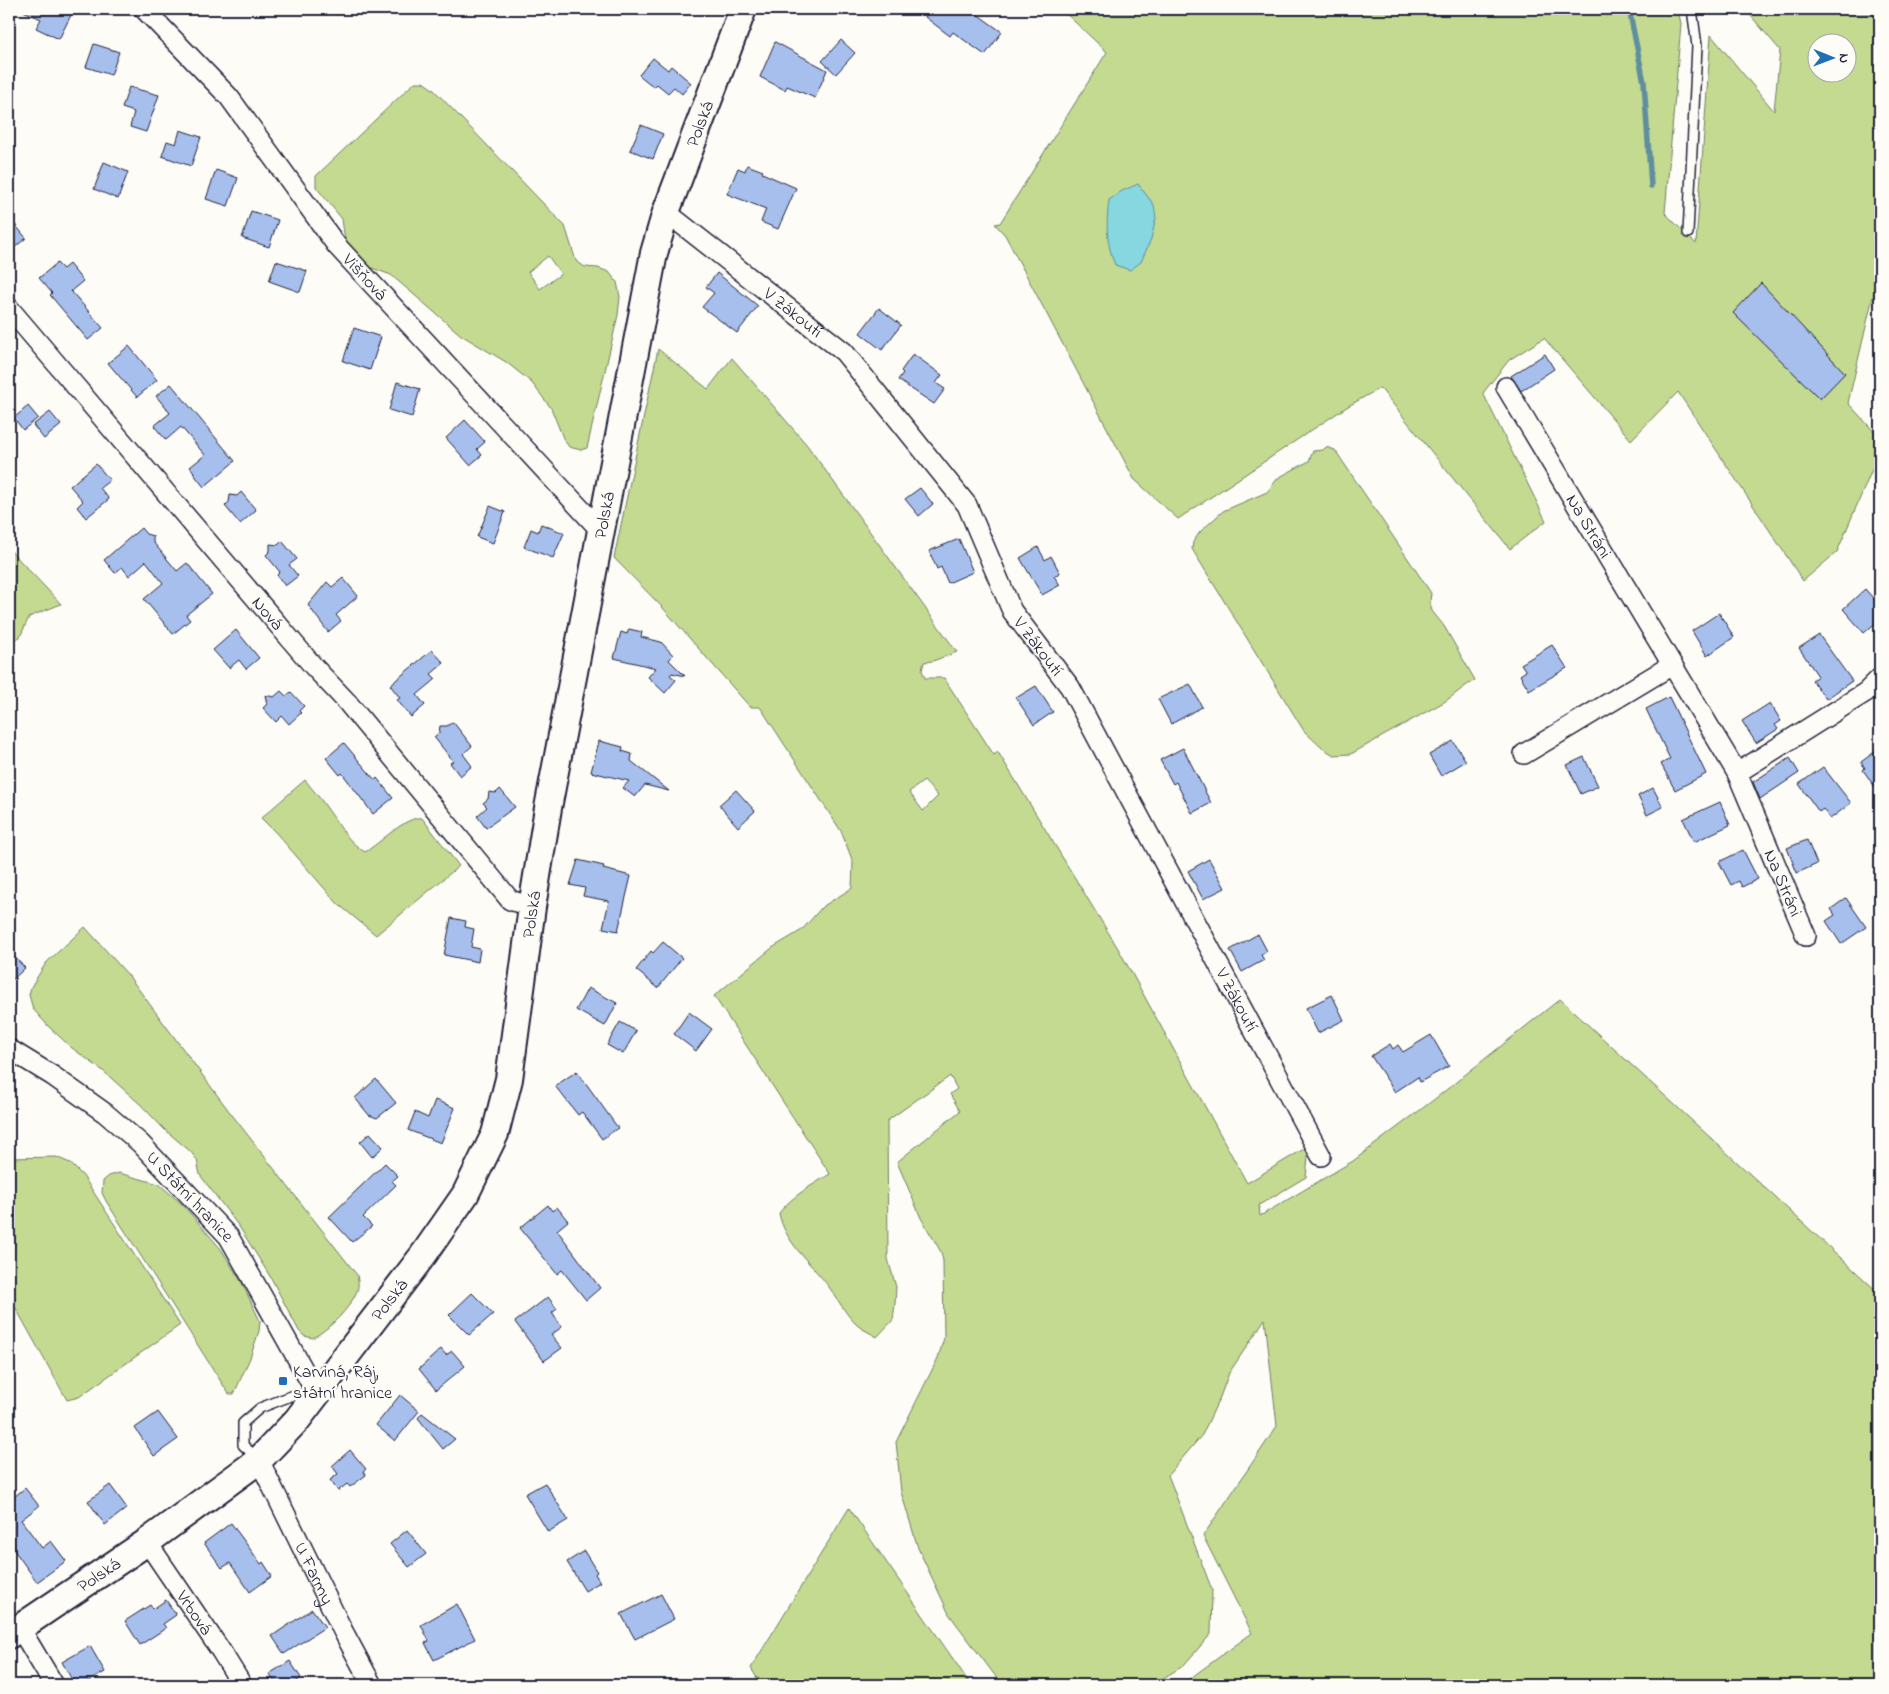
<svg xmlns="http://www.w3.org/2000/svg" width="1889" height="1694" font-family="'Indie Flower',sans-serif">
  <rect width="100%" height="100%" fill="#fdfcf7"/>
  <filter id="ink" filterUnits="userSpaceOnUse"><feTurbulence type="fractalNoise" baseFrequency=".02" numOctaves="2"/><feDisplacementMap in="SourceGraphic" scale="10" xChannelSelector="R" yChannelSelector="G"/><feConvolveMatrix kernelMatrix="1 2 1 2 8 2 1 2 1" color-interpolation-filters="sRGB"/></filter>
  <g filter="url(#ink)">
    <g fill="#c3da90" stroke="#727e66" fill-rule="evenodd">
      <path d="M1061 9H1190L1212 11 1214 9H1678L1681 24 1665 213 1696 244 1711 35 1774 111 1780 50 1745 9H1880V267L1848 403 1880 438V451L1837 552 1803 581 1678 392 1631 440 1544 338 1509 360 1483 393 1546 521 1510 549 1380 388 1345 408 1178 519 1134 479 1005 235 995 224 1000 223 1107 52ZM1816 42H1846V72H1816Z"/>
      <path d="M415 82H423L433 89 565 226 576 261 585 267 598 268 609 272 617 282 620 297 618 315 587 448 581 450 569 447 563 438 551 408 531 382 506 362 461 335 391 275 361 264 351 252 344 234 342 219 316 187V176ZM548 256 561 274 540 289 528 272Z"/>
      <path d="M658 349 708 389 732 358 807 445 957 652 933 661 924 662 922 670 925 678H944L994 755 998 752 1119 950 1247 1183 1309 1146 1306 1177 1259 1205 1260 1216 1353 1161 1436 1098 1560 999 1880 1294V1685H1181L1252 1633 1203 1536 1277 1426 1265 1319 1229 1373 1220 1397 1202 1435 1168 1475 1212 1590 1211 1634 1183 1666 1152 1685H1002L949 1614 918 1548 901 1492 896 1442 938 1358 944 1338 943 1261 941 1252 921 1218 897 1162 960 1111 950 1094 957 1089 950 1076 887 1121 888 1259 896 1287 895 1304 893 1320 877 1337C871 1333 863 1330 857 1325 845 1314 838 1299 829 1287 812 1264 784 1242 779 1213 793 1195 811 1186 830 1174L714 996 772 948 802 930 822 907 852 888 853 862 841 831 760 707H750L662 607 614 558ZM924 781 938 796 923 811 909 792Z"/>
      <path d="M1326 447 1335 450 1431 593 1430 602 1432 611 1444 626 1475 680C1464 686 1455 695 1444 702L1351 754 1334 755 1322 748 1304 731 1192 549 1193 542 1200 532 1223 511 1267 492 1278 478 1309 461 1313 451 1323 450Z"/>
      <path d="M9 549 61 604 29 617 20 637 9 642Z"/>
      <path d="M305 780C313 790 322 800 329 811 340 826 348 842 365 852 379 844 407 815 422 818L459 866 376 935 338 904 277 834 261 818Z"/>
      <path d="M85 927 128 975 229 1111 357 1275C358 1280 359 1286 357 1291 349 1310 330 1328 313 1338L304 1336 299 1331 271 1278 240 1228 200 1175 197 1160 191 1152 164 1129 140 1104 102 1070 72 1048 49 1027 33 1009 29 995 31 987 46 963Z"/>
      <path d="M56 1157 70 1163 83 1176 180 1325 79 1397 67 1400 9 1296V1158Z"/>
      <path d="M119 1173 159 1184 183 1205 221 1249 242 1283 260 1321 259 1331 250 1358 234 1394H229L225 1388 106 1201 102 1193 103 1181 109 1176Z"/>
      <path d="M849 1508 971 1685H761L751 1668Z"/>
    </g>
    <path fill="#86d7e0" stroke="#5e8f9e" d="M1138 184 1154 205 1156 218 1151 239 1141 262 1130 270 1115 265C1106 242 1106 225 1109 200L1122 191Z"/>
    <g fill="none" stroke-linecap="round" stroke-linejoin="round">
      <path stroke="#5e8f9e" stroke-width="5.5" d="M1629 9 1644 82 1651 186"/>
    </g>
    <g fill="#a7bfed" stroke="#22223b">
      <path d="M19 9H74L59 39 36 28 41 19Z"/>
      <path d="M931 9H970L1002 32 985 55 953 32 950 36 925 17Z"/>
      <path d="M841 40 855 53 836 74 822 61Z"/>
      <path d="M775 42 827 70 815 98 787 86 785 90 760 77Z"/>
      <path d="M94 44 119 52 111 75 86 67Z"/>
      <path d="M653 58 668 70 671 66 691 83 682 94 674 87 668 93 657 84 654 87 639 75Z"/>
      <path d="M129 87 159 95 146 132 130 127 134 112 122 108Z"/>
      <path d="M641 125 663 134 653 159 630 150Z"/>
      <path d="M180 130 201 137 191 166 162 156 167 141 176 144Z"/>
      <path d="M104 162 128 172 118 199 94 189Z"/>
      <path d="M747 165 763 171 762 173 796 188 778 229 761 222 766 209 727 194 738 168 745 171Z"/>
      <path d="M216 170 238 178 228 206 206 199Z"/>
      <path d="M251 211 278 220 269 247 242 238Z"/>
      <path d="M9 217 26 238 9 252Z"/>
      <path d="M276 261 307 271 300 292 269 281Z"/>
      <path d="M57 263 63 269 69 264 83 281 71 291 103 328 88 340 50 295 52 293 39 278Z"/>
      <path d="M717 273 758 306 737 333 702 307 714 293 706 287Z"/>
      <path d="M1761 283 1845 373 1820 399 1733 313Z"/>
      <path d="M879 308 901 325 882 350 860 333Z"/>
      <path d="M354 328 381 337 370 370 343 361Z"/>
      <path d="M129 346 157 380 137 397 108 363Z"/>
      <path d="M913 354 942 375 936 383 945 389 934 404 898 380 903 373 901 371Z"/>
      <path d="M1545 354 1554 369 1521 391 1511 376Z"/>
      <path d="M397 382 420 389 412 417 389 410Z"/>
      <path d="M171 384 235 461 204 487 193 473 194 472 190 467 205 455 181 427 166 440 154 426 170 413 156 396Z"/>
      <path d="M28 406 38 418 23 430 14 418Z"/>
      <path d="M50 412 61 425 44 439 33 425Z"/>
      <path d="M465 420 485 442 477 449 482 455 470 465 446 438Z"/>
      <path d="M96 464 110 480 100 488 109 499 86 518 77 507 83 501 70 486Z"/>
      <path d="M920 488 933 504 919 516 905 499Z"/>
      <path d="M241 492 256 510 240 524 225 506 229 502 230 495 237 496Z"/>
      <path d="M490 506 505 512 493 543 477 537Z"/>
      <path d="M541 524 564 533 553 558 524 547 531 529 538 532Z"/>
      <path d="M141 528 146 534 153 536V542L177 571 187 563 212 594 186 615 190 620 173 634 144 599 163 583 146 561 129 576 122 567 115 573 104 560Z"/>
      <path d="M959 539 973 572 948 583 941 567 937 569 929 551Z"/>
      <path d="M282 541 297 559 289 565 298 576 285 586 277 575 280 572 266 555 270 551V544L278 545Z"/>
      <path d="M1038 547 1045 560 1051 556 1060 573 1054 576 1060 585 1042 595 1020 558Z"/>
      <path d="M343 578 358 596 336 615 341 621 328 632 308 605 327 582 332 587Z"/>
      <path d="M1865 589 1880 606V619L1864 633 1843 609Z"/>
      <path d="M1719 613 1734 637 1707 656 1692 631Z"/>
      <path d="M629 629 642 632 641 637 661 642 673 655 669 660 685 676 672 673 670 675 676 680 665 693 648 677 656 668 614 658 621 632 627 634Z"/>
      <path d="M236 630 259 658 246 669 239 660 229 668 213 650Z"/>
      <path d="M1819 635 1852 681 1826 699 1812 680 1818 676 1799 648Z"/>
      <path d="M1552 645 1567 668 1529 690 1520 675 1526 671 1521 664Z"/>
      <path d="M432 650 444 663 431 674 436 679 417 695 425 705 411 717 397 700 400 698 390 685Z"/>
      <path d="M1190 684 1202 707 1171 724 1158 699Z"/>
      <path d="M1036 686 1053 712 1034 725 1016 698Z"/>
      <path d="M281 691 286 696 291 692 304 706 299 711 301 713 289 724 282 716 276 722 263 708 267 704 265 695 274 697Z"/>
      <path d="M1669 697 1706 774 1675 790 1661 764 1670 759 1646 709Z"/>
      <path d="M1770 703 1781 721 1775 725 1778 729 1756 743 1742 721Z"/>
      <path d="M453 722 472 746 463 754 472 766 460 776 450 763 453 761 434 737 439 733 440 726H447Z"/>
      <path d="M599 741 623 747 622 751 632 754 631 761 669 791 645 785 635 797 623 788 629 781 591 772Z"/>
      <path d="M1453 741 1466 761 1441 776 1429 755Z"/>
      <path d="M344 743 375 780 377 778 393 798 373 814 342 773 340 775 326 758Z"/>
      <path d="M1183 748 1211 803 1192 813 1176 782 1173 784 1160 760Z"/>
      <path d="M1880 748V794L1863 770 1865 768 1861 762Z"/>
      <path d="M1584 757 1598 786 1581 794 1567 765Z"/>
      <path d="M1790 758 1799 773 1760 799 1753 782Z"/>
      <path d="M1823 767 1851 803 1830 819 1823 809 1819 812 1799 784Z"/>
      <path d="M1653 788 1663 807 1647 815 1638 796Z"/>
      <path d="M500 789 515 807 486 828 477 816 487 807 483 803 488 799 489 792 496 793Z"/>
      <path d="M736 790 755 811 738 827 719 805Z"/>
      <path d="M1720 802 1730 825 1694 842 1683 819Z"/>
      <path d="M1807 840 1817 864 1797 873 1787 848Z"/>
      <path d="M1743 850 1758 879 1742 887 1739 881 1731 885 1719 862Z"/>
      <path d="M1209 859 1225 888 1203 899 1188 871Z"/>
      <path d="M578 860 604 866 603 869 631 876 618 931 603 928 609 901 583 896 585 888 570 885Z"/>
      <path d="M1846 898 1866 927 1841 944 1826 921 1835 915 1831 909Z"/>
      <path d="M451 918 466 921 465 927 474 929 471 947 480 949 478 962 444 955Z"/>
      <path d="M1258 934 1267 951 1261 955 1264 960 1242 972 1230 950Z"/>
      <path d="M663 942 682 958 658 988 636 970 651 951 653 953Z"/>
      <path d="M9 951 25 968 9 983Z"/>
      <path d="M588 988 617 1003 605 1026 576 1010Z"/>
      <path d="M1332 995 1344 1020 1318 1033 1306 1008Z"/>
      <path d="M689 1012 712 1029 696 1051 674 1034Z"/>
      <path d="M620 1022 636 1031 623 1054 607 1045Z"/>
      <path d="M1431 1035 1449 1066 1420 1082 1418 1077 1395 1092 1371 1056 1390 1044 1393 1049 1398 1045 1403 1052Z"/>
      <path d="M577 1071 618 1128 602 1139 582 1112 578 1115 555 1086Z"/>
      <path d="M376 1079 396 1103 377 1118 369 1115 355 1098Z"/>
      <path d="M435 1100 455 1108 441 1143 408 1130 415 1112 428 1118Z"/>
      <path d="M370 1133 383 1147 372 1157 360 1142Z"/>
      <path d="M385 1163 398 1176 392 1181 396 1185 363 1217 372 1226 352 1242 329 1217Z"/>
      <path d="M548 1205 552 1211 557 1207 568 1221 557 1230 600 1288 586 1300 562 1270 557 1274 520 1228Z"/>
      <path d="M472 1293 493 1314 469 1335 449 1315Z"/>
      <path d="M548 1297 557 1309 552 1313 562 1327 551 1335 562 1348 544 1361 515 1322Z"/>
      <path d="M441 1349 446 1355 452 1351 465 1366 436 1390 419 1369Z"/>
      <path d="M400 1395 419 1411 395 1441 376 1425Z"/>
      <path d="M158 1412 178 1439 154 1456 135 1428Z"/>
      <path d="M422 1413 455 1439 443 1449 418 1418Z"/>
      <path d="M350 1450 366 1469 363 1471 366 1475 350 1487 347 1484 338 1491 330 1480 338 1474 332 1466Z"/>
      <path d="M545 1483 568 1520 548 1532 525 1494Z"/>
      <path d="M110 1485 127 1508 105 1525 88 1501Z"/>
      <path d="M25 1488 39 1506 21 1520 42 1548 51 1541 66 1561 37 1582 9 1543V1501Z"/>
      <path d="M231 1523 261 1564 263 1562 272 1576 250 1592 230 1563 222 1568 204 1543Z"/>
      <path d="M407 1530 426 1554 409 1567 390 1544Z"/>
      <path d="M584 1551 597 1572 595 1574 600 1582 585 1591 567 1562Z"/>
      <path d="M661 1594 674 1619 635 1639 621 1614Z"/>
      <path d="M166 1600 176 1615 163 1624 166 1628 140 1645 125 1621 150 1605 153 1609Z"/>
      <path d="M457 1604 475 1639 434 1660 425 1643 429 1641 421 1625Z"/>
      <path d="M312 1609 325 1627 284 1654 272 1636Z"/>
      <path d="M90 1646 105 1672 82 1685H75L62 1662Z"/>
      <path d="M290 1661 301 1678 291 1685H277L269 1674Z"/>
    </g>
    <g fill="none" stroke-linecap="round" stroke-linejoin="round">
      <g stroke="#22223b" stroke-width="12">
        <g id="lane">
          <path d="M1688 233 1697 46 1692 9"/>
          <path d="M258 1459 243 1445V1423L260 1408 291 1396 310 1394"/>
        </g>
      </g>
      <g stroke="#22223b" stroke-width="22">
        <g id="street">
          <path id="s1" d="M144 9 229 97 337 246 602 532"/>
          <path id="s2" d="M666 212 844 352 967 505 1012 611 1070 687 1321 1156"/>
          <path id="s3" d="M9 308 314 667 347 702 510 900 532 907"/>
          <path id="s4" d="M1506 387 1737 773 1806 936"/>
          <path d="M1524 754 1672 665"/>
          <path d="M1737 773 1866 692 1880 678"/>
          <path id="s5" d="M9 1049 53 1076 105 1113 140 1143 229 1237 317 1394"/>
          <path id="s6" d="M259 1460 343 1631 372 1685"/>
          <path id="s7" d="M147 1542 221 1651 242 1685"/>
          <path d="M20 1628 54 1685"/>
        </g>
      </g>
      <g stroke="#22223b" stroke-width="30">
        <g id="secondary">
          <path id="s8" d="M9 1635 147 1542 259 1460 297 1420 424 1254 465 1195 495 1134 509 1079 532 907 548 808 654 253 666 212 743 9"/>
        </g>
      </g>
      <use href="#lane" stroke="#fdfcf7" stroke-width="9"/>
      <use href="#street" stroke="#fdfcf7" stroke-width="19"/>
      <use href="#secondary" stroke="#fdfcf7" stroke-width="26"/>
    </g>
  </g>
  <rect fill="#1f6fb2" stroke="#fdfcf7" stroke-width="2" x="278" y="1376" width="10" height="10" rx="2.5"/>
  <g text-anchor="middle" stroke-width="5" stroke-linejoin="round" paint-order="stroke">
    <g font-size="18" fill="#22223b" stroke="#fdfcf7">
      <text dy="6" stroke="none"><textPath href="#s8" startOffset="1742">Polská</textPath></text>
      <text dy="6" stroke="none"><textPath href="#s1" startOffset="348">Višňová</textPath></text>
      <text dy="6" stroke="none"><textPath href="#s2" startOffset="162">V Zákoutí</textPath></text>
      <text dy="6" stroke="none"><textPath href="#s8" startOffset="1338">Polská</textPath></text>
      <text dy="6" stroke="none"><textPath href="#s4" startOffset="162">Na Stráni</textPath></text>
      <text dy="6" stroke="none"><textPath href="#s3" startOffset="400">Nová</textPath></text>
      <text dy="6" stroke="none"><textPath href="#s2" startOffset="582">V Zákoutí</textPath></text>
      <text dy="6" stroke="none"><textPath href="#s4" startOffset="569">Na Stráni</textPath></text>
      <text dy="6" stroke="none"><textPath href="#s8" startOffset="932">Polská</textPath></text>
      <text dy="6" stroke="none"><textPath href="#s2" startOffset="988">V Zákoutí</textPath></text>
      <text dy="6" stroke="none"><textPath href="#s5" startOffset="235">U Státní hranice</textPath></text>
      <text dy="6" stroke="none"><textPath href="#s8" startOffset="512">Polská</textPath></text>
      <text dy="6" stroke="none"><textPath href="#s6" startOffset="126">U Farmy</textPath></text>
      <text dy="6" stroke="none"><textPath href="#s8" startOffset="108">Polská</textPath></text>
      <text dy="6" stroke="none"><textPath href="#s7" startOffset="85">Vrbová</textPath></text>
    </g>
    <g font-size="18" fill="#22223b" stroke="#fdfcf7" text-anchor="start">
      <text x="293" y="1377">Karviná, Ráj,<tspan x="293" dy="21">státní hranice</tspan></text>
    </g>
  </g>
  <rect width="1889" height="1694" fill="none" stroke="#fdfcf7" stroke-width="30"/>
  <rect x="15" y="15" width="1859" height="1664" fill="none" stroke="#22223b" stroke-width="2" filter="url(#ink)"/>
  <g transform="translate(1832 58) rotate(91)"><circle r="24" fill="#fdfcf7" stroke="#a5a5ac"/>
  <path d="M0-4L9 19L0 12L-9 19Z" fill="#1f6fb2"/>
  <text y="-8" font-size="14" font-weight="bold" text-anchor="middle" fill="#22223b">N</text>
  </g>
</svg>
